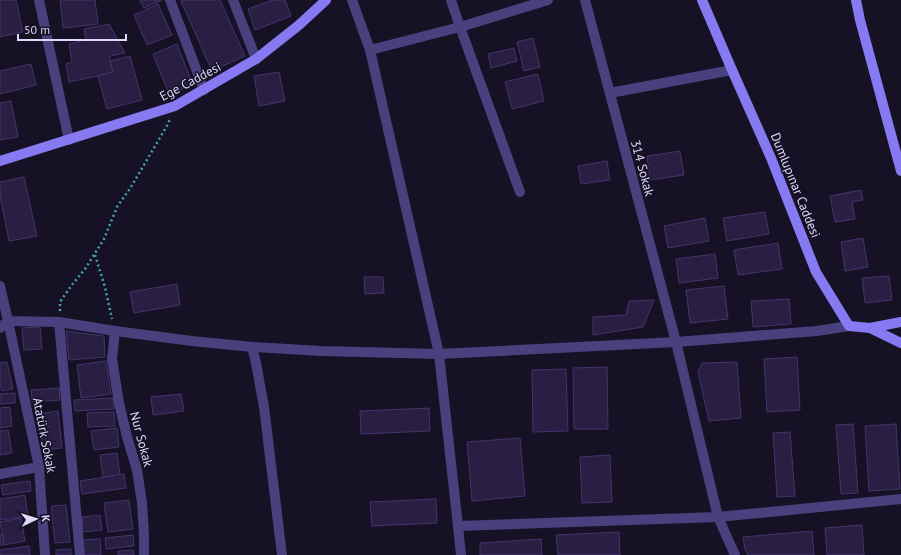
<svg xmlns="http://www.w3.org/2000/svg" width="901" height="555" font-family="'PT Sans',sans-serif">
  <rect width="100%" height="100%" fill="#161124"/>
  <g fill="#291f43" stroke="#44346d">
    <path d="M3 0H16L23 32 0 37V1Z"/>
    <path d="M60 0H95L98 24 63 28Z"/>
    <path d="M140 0H162L144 8Z"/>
    <path d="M184 0H220L245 56 212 71 181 1Z"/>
    <path d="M273 0H285L291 16 255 30 248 9Z"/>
    <path d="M158 4 172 35 147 45 134 15Z"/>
    <path d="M109 24 125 53 110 56V61L113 72 98 76 69 82 66 64 72 62 69 44 86 40 84 29Z"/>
    <path d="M533 38 540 67 524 71 517 42Z"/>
    <path d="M177 44 193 85 169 94 153 54Z"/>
    <path d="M514 48 517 61 491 68 488 54Z"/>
    <path d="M130 56 142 100 107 109 98 76 113 72 110 61Z"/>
    <path d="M31 64 36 85 0 94V71Z"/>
    <path d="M279 72 285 101 259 106 254 76Z"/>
    <path d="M538 74 544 101 512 109 505 82Z"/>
    <path d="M11 101 18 137 0 140V103Z"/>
    <path d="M680 151 684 175 650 180 647 156Z"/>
    <path d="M607 161 610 180 581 184 578 166Z"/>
    <path d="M24 177 37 236 9 241 0 195V182Z"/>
    <path d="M861 190 863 200 852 202 855 219 835 222 830 196Z"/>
    <path d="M765 212 769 234 727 241 723 218Z"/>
    <path d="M705 218 709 241 668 248 664 226Z"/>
    <path d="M863 238 868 267 845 271 841 242Z"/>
    <path d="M778 243 782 269 738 275 734 250Z"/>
    <path d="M715 254 718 278 679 283 676 259Z"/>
    <path d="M889 276 892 300 865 303 862 278Z"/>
    <path d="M364 277H383L384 293 365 294Z"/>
    <path d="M177 284 180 305 134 313 130 292Z"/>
    <path d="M724 286 728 319 690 323 686 290Z"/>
    <path d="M789 299 791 324 753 327 751 301Z"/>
    <path d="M654 300 643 327 593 335V317L626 315 629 301Z"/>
    <path d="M40 327 42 349 24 350 22 328Z"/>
    <path d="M66 331 104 336 105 357 69 360Z"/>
    <path d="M797 357 800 410 767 412 764 359Z"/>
    <path d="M106 361 111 394 81 398 77 365Z"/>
    <path d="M7 362 13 389 2 391 0 383V363Z"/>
    <path d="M737 362 741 418 709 421 698 372 702 363Z"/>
    <path d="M607 367 608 429H574L573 368Z"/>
    <path d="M566 369 568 431 533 432 532 370Z"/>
    <path d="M59 388 60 400 32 402 31 390Z"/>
    <path d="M15 393V403L0 404V394Z"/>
    <path d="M181 394 184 411 153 415 151 397Z"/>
    <path d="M113 398 114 409 75 411 74 400Z"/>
    <path d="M10 407 12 426 0 428V408Z"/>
    <path d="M429 408 430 431 361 434 360 411Z"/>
    <path d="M58 411 62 448 44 450 37 414Z"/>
    <path d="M114 412 115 426 88 427 87 413Z"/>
    <path d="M853 424 858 493 841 494 836 425Z"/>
    <path d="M896 424 900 489 869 491 865 426Z"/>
    <path d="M117 428 119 447 94 450 91 431Z"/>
    <path d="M8 430 12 453 0 455V431Z"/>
    <path d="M790 432 795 496 777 497 773 433Z"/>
    <path d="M520 438 525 496 472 501 467 442Z"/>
    <path d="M117 453 120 475 103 477 100 455Z"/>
    <path d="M610 455 612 502 582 503 580 457Z"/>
    <path d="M124 474 126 488 82 494 80 481Z"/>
    <path d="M30 481 31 491 3 495 1 485Z"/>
    <path d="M25 495 28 516 0 520V499Z"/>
    <path d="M436 499 437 523 372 526 370 502Z"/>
    <path d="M129 500 133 529 108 532 104 503Z"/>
    <path d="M66 505 70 542 55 543 51 506Z"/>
    <path d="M100 515 102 530 83 532 82 517Z"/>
    <path d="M21 518 25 541 4 545 0 522Z"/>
    <path d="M862 525 864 555H827L825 528Z"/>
    <path d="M812 531 814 555H748L745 549 743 537Z"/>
    <path d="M619 532 620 555H558L556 535Z"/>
    <path d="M0 535H3L4 545H0Z"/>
    <path d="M133 535 134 546 106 549 105 538Z"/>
    <path d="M100 539 101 555H84L83 540Z"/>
    <path d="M541 539 542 555H480V543Z"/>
    <path d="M29 546 30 555H0V550Z"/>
    <path d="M71 549V555H56V550Z"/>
    <path d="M133 550 134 555H118V551Z"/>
  </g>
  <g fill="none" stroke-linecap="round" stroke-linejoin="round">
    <g stroke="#3ca9ab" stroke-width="2.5" stroke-dasharray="2 3" stroke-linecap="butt">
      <path d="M95 255 105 287 112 319"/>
      <path d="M60 311V302L71 286 85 269 104 239 117 207 131 187 168 124 170 119"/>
    </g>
    <g stroke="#48417e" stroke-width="10">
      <path d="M39 0 69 140"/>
      <path d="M170 0 204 90"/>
      <path d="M233 0 256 59"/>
      <path d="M352 0 370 50 439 354 458 526"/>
      <path d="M451 0 460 27 520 192"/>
      <path d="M585 0 676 342 718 517 735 555"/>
      <path d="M370 50 460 27 548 0"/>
      <path d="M610 93 732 70"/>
      <path d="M0 286 8 321 59 322 115 331 192 341 252 347 321 351 439 354 676 342 817 331 849 326"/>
      <path d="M59 322 80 555"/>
      <path d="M0 328 8 321 39 467 45 555"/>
      <path d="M115 331 112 359 119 403 127 437 137 470 142 503 144 535V555"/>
      <path d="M252 347 256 363 264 407 282 555"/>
      <path d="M0 474 39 467"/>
      <path d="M461 555 458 526 718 517 901 499"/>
    </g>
    <g stroke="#8679f1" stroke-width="10">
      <path d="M702 0 732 70 771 158 816 272 849 326 870 328 901 343"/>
      <path d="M856 0 860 20 901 171"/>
      <path d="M0 161 175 106 256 59 299 25 326 0"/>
      <path d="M870 328 901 322"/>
    </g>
  </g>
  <g text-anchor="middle" stroke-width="3" stroke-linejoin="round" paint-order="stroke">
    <g font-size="13" fill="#dfd8fb" stroke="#161124">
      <text transform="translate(190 81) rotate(-28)" y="5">Ege Caddesi</text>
      <text transform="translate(643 168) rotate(75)" y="5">314 Sokak</text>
      <text transform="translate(796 185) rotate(68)" y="5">Dumlupınar Caddesi</text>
      <text transform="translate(45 435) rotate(79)" y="5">Atatürk Sokak</text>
      <text transform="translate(142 439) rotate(75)" y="5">Nur Sokak</text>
    </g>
  </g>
  <g transform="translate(36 519) rotate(86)" stroke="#161124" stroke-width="3" paint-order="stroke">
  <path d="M0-3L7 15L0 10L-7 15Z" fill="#dfd8fb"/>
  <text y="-6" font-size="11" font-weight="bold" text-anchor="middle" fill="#dfd8fb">K</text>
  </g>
  <path d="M18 34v6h108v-6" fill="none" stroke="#dfd8fb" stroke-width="2"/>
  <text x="24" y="34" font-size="12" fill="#dfd8fb" stroke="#161124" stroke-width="3" paint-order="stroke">50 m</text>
</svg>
